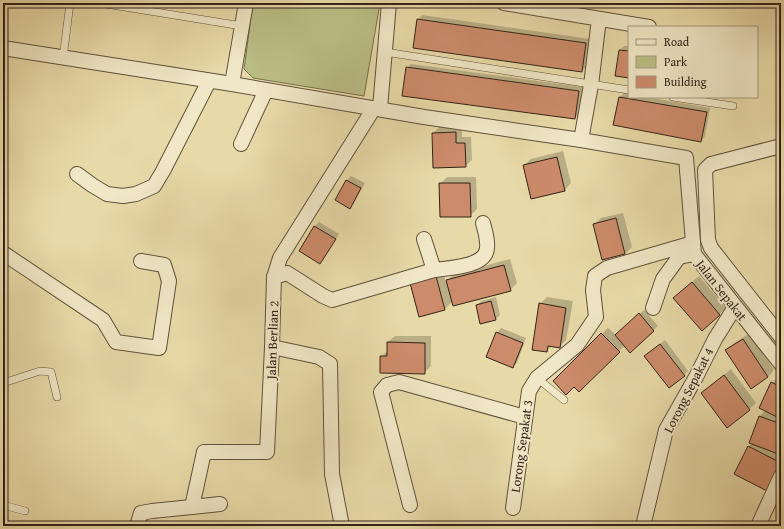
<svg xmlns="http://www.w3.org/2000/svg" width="784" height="529" font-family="'Gentium Book Plus',serif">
  <rect width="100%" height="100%" fill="#e8daa8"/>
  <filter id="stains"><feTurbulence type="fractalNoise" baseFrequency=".005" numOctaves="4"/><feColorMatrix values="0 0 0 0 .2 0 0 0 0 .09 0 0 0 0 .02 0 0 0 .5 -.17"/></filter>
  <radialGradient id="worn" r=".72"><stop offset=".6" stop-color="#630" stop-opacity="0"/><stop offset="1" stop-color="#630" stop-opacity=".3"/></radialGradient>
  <path fill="#babe85" stroke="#76704e" d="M253 3H380L364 96 253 78 244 69Z"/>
  <g fill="#0003">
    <path d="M422 15 590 39 586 67 582 71 418 20Z"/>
    <path d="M624 46H629V77L616 75 620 50Z"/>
    <path d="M411 64 583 87 579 114 575 118 407 68Z"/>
    <path d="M624 93 629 94V97H647L710 108 705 136 701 141 620 97Z"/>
    <path d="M462 126V137H471L472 160 465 166 433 134 439 127Z"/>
    <path d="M563 151 571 183 565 190 524 165 531 159Z"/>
    <path d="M351 176 365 183 354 203 350 207 336 200 347 180Z"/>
    <path d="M447 177H476L477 209 470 216 440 184Z"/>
    <path d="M623 213 632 247 625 254 603 259 594 225 601 218Z"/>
    <path d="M319 222 339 234 324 259 320 263 300 251 315 226Z"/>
    <path d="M510 259 517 283 510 290 453 301 445 309 420 316 411 283 442 270 446 282 454 274Z"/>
    <path d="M699 276 726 308 702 330 681 292Z"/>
    <path d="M496 297 500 315 496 319 477 305 481 301Z"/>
    <path d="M547 297 573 301 566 340 560 346 552 345 547 351 540 304Z"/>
    <path d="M644 310 658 326 631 351 625 345 579 391 574 386 555 381 608 328 616 335Z"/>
    <path d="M501 328 526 338 517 363 512 367 497 333Z"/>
    <path d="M750 333 774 370 768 377 726 350 733 344Z"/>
    <path d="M395 336H431V366L424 373 381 357 388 350V342Z"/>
    <path d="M665 340 688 371 684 375 650 352Z"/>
    <path d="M731 369 756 403 749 409 702 393Z"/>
    <path d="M779 376 781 377V474L735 473 749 446 752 443 760 416 766 410 760 407 772 383Z"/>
  </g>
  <g fill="#cc8b6a" stroke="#332318">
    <path d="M417 19 586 43 582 72 413 48Z"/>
    <path d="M619 50 629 51V78L615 76Z"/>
    <path d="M406 67 579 91 575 119 402 96Z"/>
    <path d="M619 97 707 112 701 142 613 125Z"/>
    <path d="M456 132V143H465L466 167 433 168 432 133Z"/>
    <path d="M557 157 565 191 531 199 523 165Z"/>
    <path d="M346 180 361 188 350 209 335 200Z"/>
    <path d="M439 183H470L471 217H440Z"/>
    <path d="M616 218 625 254 602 260 593 224Z"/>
    <path d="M314 226 336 239 320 264 299 251Z"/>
    <path d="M504 265 511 291 453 306 446 280Z"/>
    <path d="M436 276 445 310 419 317 410 283Z"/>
    <path d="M692 282 720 315 702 331 673 298Z"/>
    <path d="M491 301 496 320 480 324 476 305Z"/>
    <path d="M539 303 566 308 560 348 548 346 547 352 532 350Z"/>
    <path d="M639 313 654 331 630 353 615 335Z"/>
    <path d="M496 332 523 343 513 368 486 357Z"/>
    <path d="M601 333 620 352 579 392 574 387 566 395 553 381Z"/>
    <path d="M743 339 768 377 751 389 725 350Z"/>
    <path d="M387 342 425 343V374L380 373V356H387Z"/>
    <path d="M660 344 685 376 669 388 644 356Z"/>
    <path d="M724 375 750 410 727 428 701 393Z"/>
    <path d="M771 382 781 387V419L759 408Z"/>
    <path d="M759 416 781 424V455L749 443Z"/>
    <path d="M748 446 781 463V469L769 492 734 474Z"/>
  </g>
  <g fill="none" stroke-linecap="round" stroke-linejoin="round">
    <g stroke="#60513c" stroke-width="8">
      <g id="lane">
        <path d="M100 3 242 26"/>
        <path d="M385 52 629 90"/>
        <path d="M63 58 70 3"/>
        <path d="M673 97 733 106"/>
        <path d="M537 378 564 400"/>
        <path d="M3 383 40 371 51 372 57 397"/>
        <path d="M3 505 25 511"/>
      </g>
    </g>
    <g stroke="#60513c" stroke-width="16">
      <g id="street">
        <path d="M504 3 649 27"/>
        <path d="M3 48 232 84 424 117 581 140 686 158 694 254 781 364"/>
        <path d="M232 84 246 3"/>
        <path d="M380 108 389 3"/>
        <path d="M581 140 591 85 599 19"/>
        <path d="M241 144 266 90"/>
        <path d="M781 146 711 164 705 170 708 240 711 248 781 337"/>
        <path d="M77 174 92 185 107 194 123 196 136 194 154 186 163 171 209 81"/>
        <path d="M424 239 434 270C449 268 486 267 487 248 488 239 485 231 483 223"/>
        <path d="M3 253 103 320 116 342 159 348 169 281 164 265 141 261"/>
        <path d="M274 277 287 273 323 296 332 300 434 270"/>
        <path d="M653 308 663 279 679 257 694 254"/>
        <path d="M272 347 319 357 330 364 332 474 342 526"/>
        <path d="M220 504 192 507 204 452H267L272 347 274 277 280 258 374 108"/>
        <path d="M410 505 381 392 387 385 399 382 525 417"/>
        <path d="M513 508 529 391 537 378 577 345 596 317 593 290 595 276 607 268 693 243"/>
        <path d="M137 526 141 513 152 511 192 507"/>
        <path d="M643 526 666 430 696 377 715 339 735 307"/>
        <path d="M758 526 781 476"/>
      </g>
    </g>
    <use href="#lane" stroke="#f0e7c6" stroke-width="7"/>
    <use href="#street" stroke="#f0e7c6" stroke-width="14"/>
  </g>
  <g text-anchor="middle" stroke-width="4" stroke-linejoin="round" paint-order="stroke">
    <g font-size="13" fill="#332318" stroke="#f0e7c6">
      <text transform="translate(722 290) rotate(52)" y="5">Jalan Sepakat</text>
      <text transform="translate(272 340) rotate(-88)" y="5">Jalan Berlian 2</text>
      <text transform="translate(688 390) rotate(-63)" y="5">Lorong Sepakat 4</text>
      <text transform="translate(521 446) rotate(-82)" y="5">Lorong Sepakat 3</text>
    </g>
  </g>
  <rect width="784" height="529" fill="none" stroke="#e8daa8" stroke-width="16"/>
  <rect x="4" y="4" width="776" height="521" fill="none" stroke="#332318" stroke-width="2"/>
  <rect x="8" y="8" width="768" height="513" fill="none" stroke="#332318"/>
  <rect x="628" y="26" width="130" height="72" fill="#f0e7c6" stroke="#a49980"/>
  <rect x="636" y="39" width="20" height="6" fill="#f0e7c6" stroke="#a49980"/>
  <text x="664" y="46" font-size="12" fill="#332318">Road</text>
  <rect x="636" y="56" width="20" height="12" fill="#babe85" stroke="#a49980"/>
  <text x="664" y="66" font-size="12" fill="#332318">Park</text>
  <rect x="636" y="76" width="20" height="12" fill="#cc8b6a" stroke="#a49980"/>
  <text x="664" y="86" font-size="12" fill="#332318">Building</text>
  <rect width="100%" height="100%" filter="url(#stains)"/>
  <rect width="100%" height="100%" fill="url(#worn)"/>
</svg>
